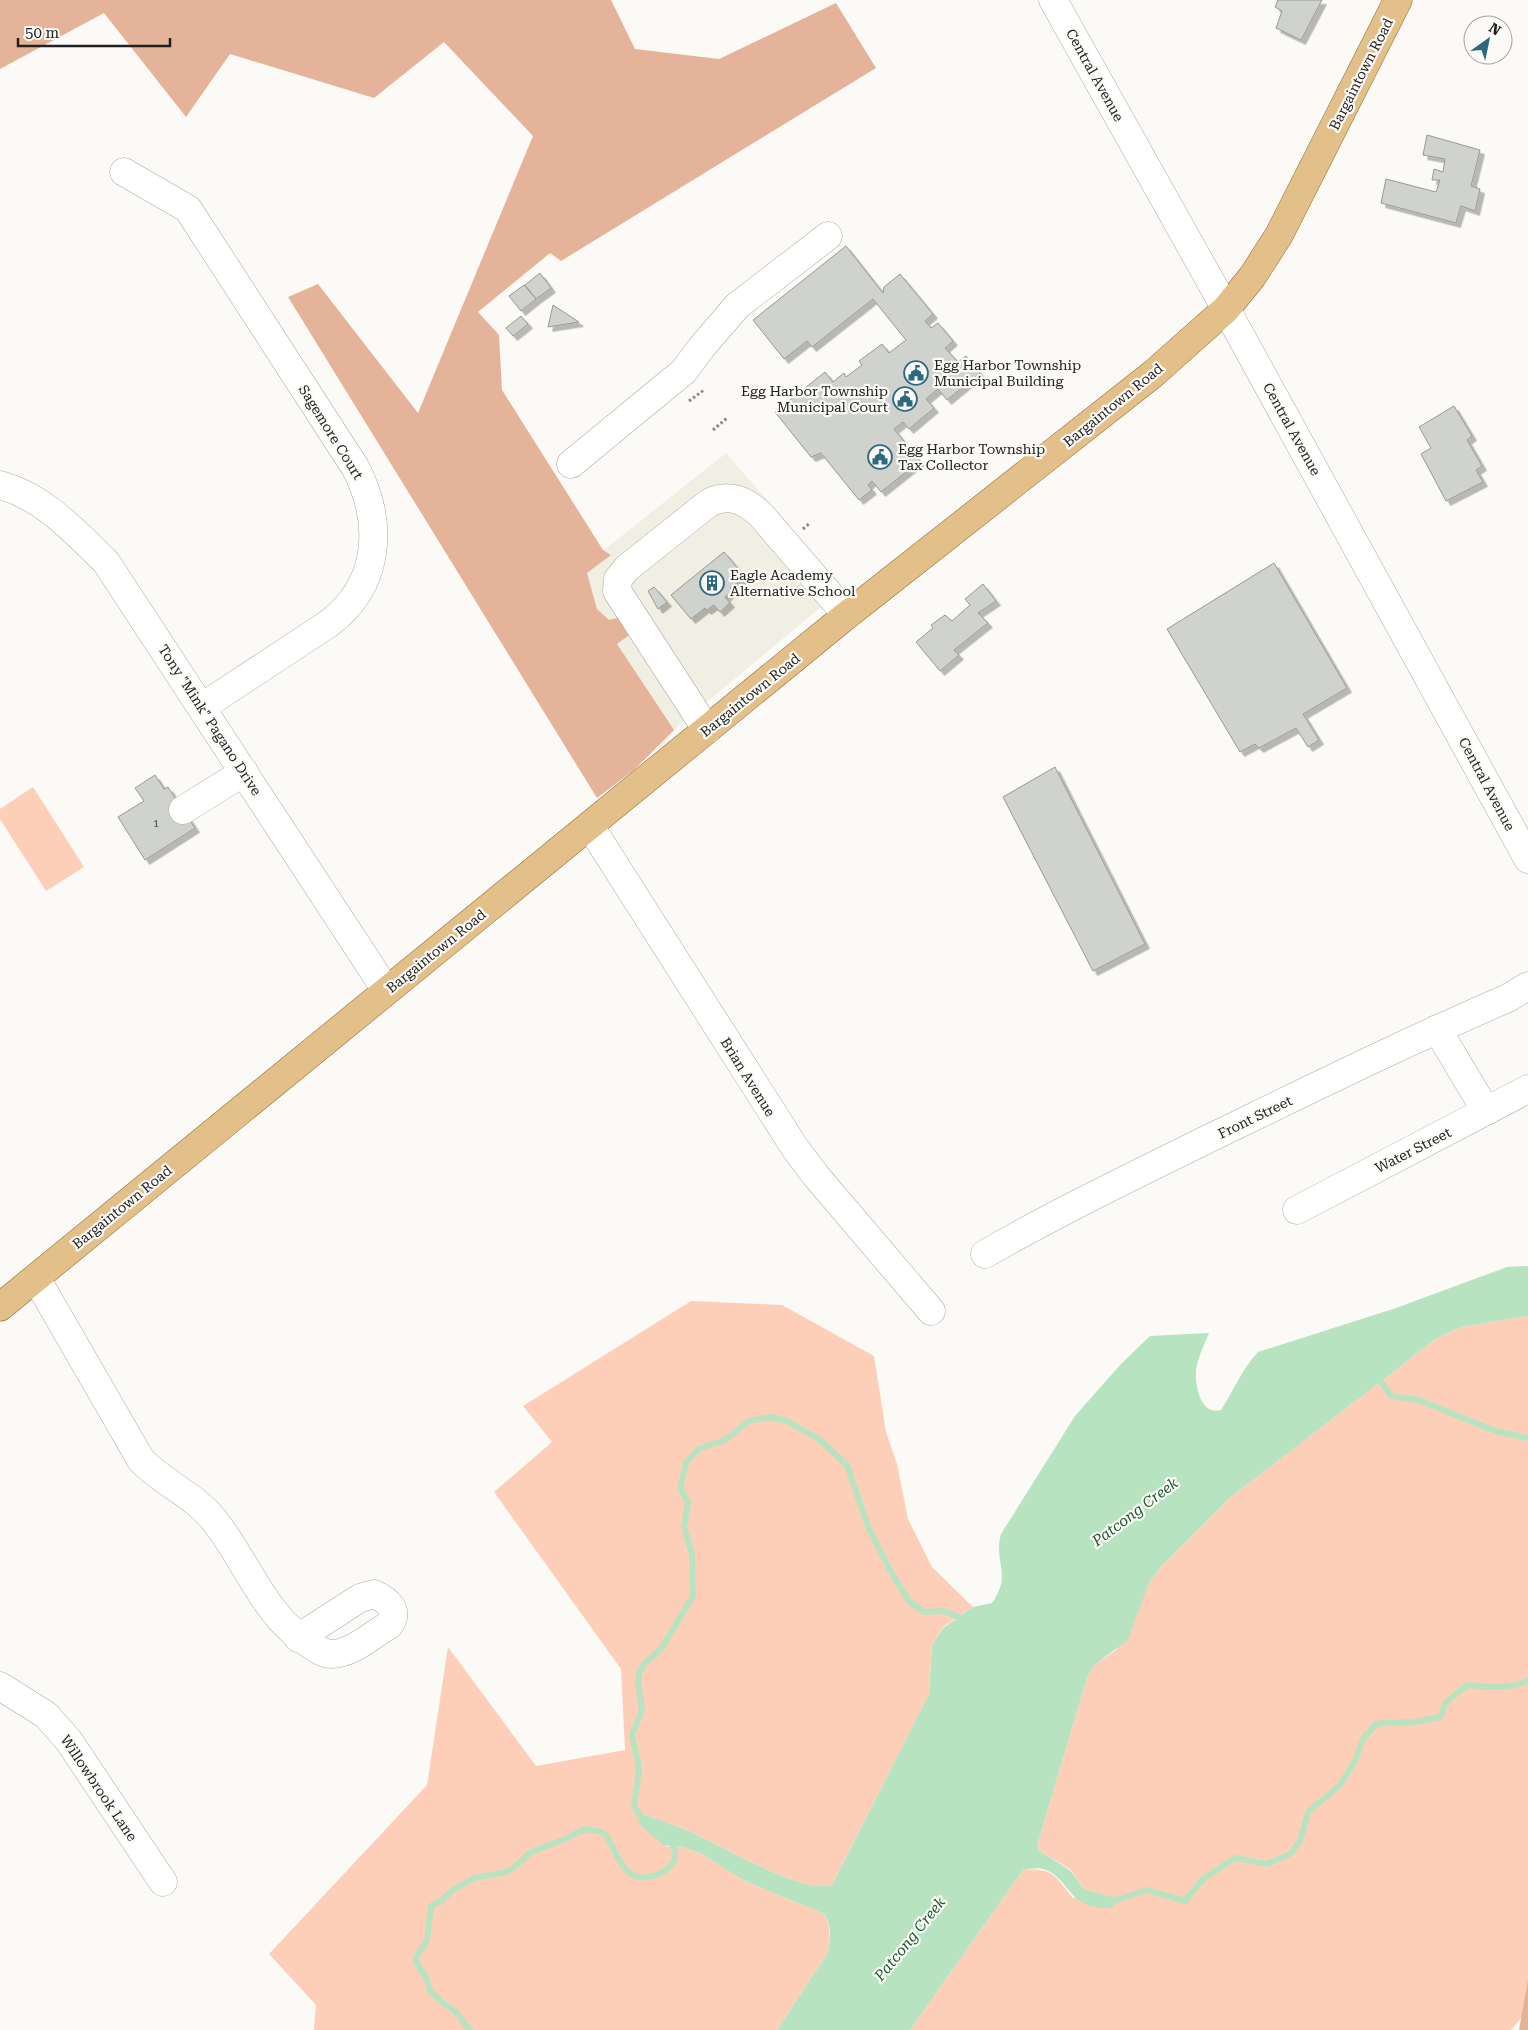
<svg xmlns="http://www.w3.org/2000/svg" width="1528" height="2030" font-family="'Roboto Serif',serif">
  <defs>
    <filter id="shadow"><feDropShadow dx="4.5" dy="4.5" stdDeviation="0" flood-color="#0004"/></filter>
  </defs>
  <rect width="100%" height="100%" fill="#fbfaf6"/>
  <path fill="#f1efe3" d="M726 453 844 588 679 725 662 747 541 600Z"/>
  <g fill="#fdcfb8">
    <path d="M33 787 84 867 46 891 0 819V809Z"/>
    <path d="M691 1301 782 1305 874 1356 886 1432 897 1464 908 1519 932 1567 973 1607 943 1627 932 1645 929 1694 832 1885C804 1895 718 1844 689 1831 675 1825 660 1820 646 1815L642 1816 639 1823 668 1847H683L700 1853 743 1880 824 1914C831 1926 831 1940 827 1954L777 2030H314L316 2005 269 1954 427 1785 448 1647 536 1766 625 1750 621 1669 494 1492 552 1442 523 1406Z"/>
    <path d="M1528 1316V2010L1511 2030H910L1023 1870C1053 1867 1055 1876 1073 1898L1109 1896 1084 1889 1071 1870 1040 1851 1037 1846 1087 1678 1094 1665 1116 1650 1149 1583 1161 1567 1231 1497 1437 1338 1461 1327Z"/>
  </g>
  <g fill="#e5b39a">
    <path d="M0 0H611L635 49 719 59 836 3 876 68 561 261 550 253 478 312 499 335 502 390 603 550 611 555 587 573 597 609 609 620 622 617 632 633 617 644 674 730 634 770 597 798 288 297 318 284 418 413 533 136 444 42 374 98 230 54 186 117 104 13 0 69Z"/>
    <path d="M1528 1980V2030H1519Z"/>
  </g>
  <path fill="#b7e3c0" d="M1528 1266V1316L1461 1327 1437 1338 1231 1497 1161 1567 1149 1583 1128 1640 1094 1665 1087 1678 1037 1846 1040 1851 1071 1871 1084 1889 1113 1897 1116 1900 1113 1907C1067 1913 1071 1877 1043 1869 1037 1867 1030 1869 1023 1870L910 2030H777L827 1954C831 1940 832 1926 824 1914L743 1880 700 1853 683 1847 663 1845 638 1823 642 1816 646 1815C660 1820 675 1825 689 1831 718 1844 804 1895 832 1885L929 1694 932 1645 943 1628 973 1607 992 1603C1013 1573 993 1563 1001 1534L1075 1416 1121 1364 1150 1336 1209 1333C1204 1345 1198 1357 1196 1370 1195 1385 1200 1416 1221 1410 1234 1390 1242 1369 1258 1352L1396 1308 1507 1267Z"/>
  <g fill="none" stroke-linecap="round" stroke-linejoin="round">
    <g stroke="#b7e3c0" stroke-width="6">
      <path d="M1377 1376 1391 1396 1419 1400 1495 1431 1528 1438"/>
      <path d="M646 1824 634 1807 639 1768 632 1735 642 1710 638 1682 639 1673 644 1664 661 1649 693 1596 692 1555 684 1526 688 1502 680 1488 686 1463 698 1449 725 1440 749 1421 769 1417 787 1421 820 1440 847 1465 869 1529 896 1581 909 1601 924 1612 943 1611 959 1617"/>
      <path d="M1116 1900 1147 1890 1185 1901 1203 1879 1235 1858 1267 1864 1290 1854 1300 1841 1308 1812 1339 1786 1355 1761 1363 1739 1375 1725 1382 1723 1416 1722 1440 1717 1446 1702 1467 1685C1487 1687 1510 1690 1528 1680"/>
      <path d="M470 2030 455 2011 443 2003 430 1991 427 1979 416 1962V1957L427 1941 431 1906 441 1901 453 1890 474 1878 502 1873 512 1869 531 1852 565 1839 585 1829 603 1832C613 1842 619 1867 631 1874 651 1886 691 1862 669 1842"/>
    </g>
  </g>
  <g fill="#d0d2cd" stroke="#979995" filter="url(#shadow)">
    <path d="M1278 0H1322L1301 40 1276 28 1282 11 1275 7Z"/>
    <path d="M1427 135 1480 150 1471 186 1480 189 1475 211 1461 206 1456 223 1381 203 1386 179 1436 192 1440 180H1432L1434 169 1443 172 1445 159 1423 155Z"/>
    <path d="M846 246 883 293 884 287 900 274 933 314 925 321 931 328 938 323 953 341 945 348 958 362 966 356 980 373 947 400 938 389 926 399 934 408 909 429 903 422 894 429 920 461 881 492 872 481 868 485 872 490 859 500 821 453 811 457 775 412 825 372 833 382 844 373 846 377 862 365 859 361 882 344 889 353 906 340 873 299 812 347 807 341 784 359 753 320Z"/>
    <path d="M540 273 551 288 536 299 525 285Z"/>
    <path d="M524 285 536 299 521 311 509 296Z"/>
    <path d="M553 305 579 322 548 327Z"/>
    <path d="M521 316 528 324 513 336 506 328Z"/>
    <path d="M1454 406 1472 436 1467 440 1482 466 1476 470 1483 482 1446 501 1421 454 1431 448 1419 427Z"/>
    <path d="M724 552 745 577 730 588 733 591 725 597 730 603 720 612 714 605 707 610 705 608 691 619 671 595Z"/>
    <path d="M1274 563 1347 688 1303 714 1319 740 1308 747 1296 728 1259 748 1255 744 1240 752 1167 629Z"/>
    <path d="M983 584 996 601 978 613 988 623 954 650 959 655 940 671 916 642 933 628 931 625 945 615 952 621 970 605 965 599Z"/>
    <path d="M654 587 667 602 658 609 648 591Z"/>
    <path d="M1055 767 1145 944 1093 971 1003 797Z"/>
    <path d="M155 775 164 789 168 787 195 828 145 860 118 817 144 801 135 788Z"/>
  </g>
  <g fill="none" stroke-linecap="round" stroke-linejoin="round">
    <g stroke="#ababa6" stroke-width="29">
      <g id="minor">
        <path d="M1053 0 1226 309 1528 859"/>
        <path d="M124 172 188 209 355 467C384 522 381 585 328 624L202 707"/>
        <path d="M571 464 684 371 701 348 737 306 828 236"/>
        <path d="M0 485C44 497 74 531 106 562L386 990"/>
        <path d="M707 730 617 591 618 579 627 568 710 502C731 493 746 501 761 515L847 615"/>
        <path d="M183 810 244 772"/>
        <path d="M590 826 795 1148 816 1176 931 1311"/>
        <path d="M1437 1029 1486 1111"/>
        <path d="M1297 1210 1528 1089"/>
        <path d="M985 1254C1058 1212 1135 1175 1210 1138 1309 1090 1408 1041 1508 998L1528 986"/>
        <path d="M36 1278 141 1460C163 1483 194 1495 214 1520 247 1561 264 1617 311 1645 316 1649 325 1654 332 1654 351 1654 372 1635 389 1625 400 1611 388 1600 374 1594L360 1598 298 1638"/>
        <path d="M0 1686 46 1715 69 1741 163 1882"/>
      </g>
    </g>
    <g stroke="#936c31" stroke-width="29">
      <path id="major" d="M0 1307 847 615 1153 374 1226 309 1252 277 1279 235 1398 0"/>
    </g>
    <g stroke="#8a8986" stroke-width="3" stroke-dasharray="2.5 2.5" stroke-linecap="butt">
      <path d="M689 401 704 390"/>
      <path d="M713 430 727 418"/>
      <path d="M803 529 810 523"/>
    </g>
    <use href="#minor" stroke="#fff" stroke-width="28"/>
    <use href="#major" stroke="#e3bf89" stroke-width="28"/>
  </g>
  <defs>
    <g id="civic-ring" transform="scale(1.25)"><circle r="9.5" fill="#fbfaf6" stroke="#2c687f" stroke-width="1.5"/><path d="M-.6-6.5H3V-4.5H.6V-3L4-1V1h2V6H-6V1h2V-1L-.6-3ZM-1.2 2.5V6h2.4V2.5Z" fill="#2c687f"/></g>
    <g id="building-ring" transform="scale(1.25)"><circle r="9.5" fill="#fbfaf6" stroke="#2c687f" stroke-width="1.5"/><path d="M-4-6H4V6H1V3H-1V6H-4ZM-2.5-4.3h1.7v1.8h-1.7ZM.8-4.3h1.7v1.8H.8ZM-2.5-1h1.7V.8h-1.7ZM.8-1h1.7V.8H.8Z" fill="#2c687f"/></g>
  </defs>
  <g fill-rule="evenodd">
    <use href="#civic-ring" x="916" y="373"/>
    <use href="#civic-ring" x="905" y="399"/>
    <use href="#civic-ring" x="880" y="457"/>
    <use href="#building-ring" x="712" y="583"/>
  </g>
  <g text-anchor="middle" stroke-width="4.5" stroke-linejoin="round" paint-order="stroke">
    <g font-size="11" fill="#4d4d4a">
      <text x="156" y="827">1</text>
    </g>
    <g font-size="14" fill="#21211f" stroke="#fbfaf6">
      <text transform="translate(1361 74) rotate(-63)" y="5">Bargaintown Road</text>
      <text transform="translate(1095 75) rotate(61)" y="5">Central Avenue</text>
      <text transform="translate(1113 405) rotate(-39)" y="5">Bargaintown Road</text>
      <text transform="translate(1292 429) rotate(61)" y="5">Central Avenue</text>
      <text transform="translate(331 432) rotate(58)" y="5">Sagemore Court</text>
      <text transform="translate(750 695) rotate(-39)" y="5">Bargaintown Road</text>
      <text transform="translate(210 720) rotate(57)" y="5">Tony "Mink" Pagano Drive</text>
      <text transform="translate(1487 784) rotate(62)" y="5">Central Avenue</text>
      <text transform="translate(436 951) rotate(-39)" y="5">Bargaintown Road</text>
      <text transform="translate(748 1077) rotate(58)" y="5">Brian Avenue</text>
      <text transform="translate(1255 1117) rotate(-26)" y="5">Front Street</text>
      <text transform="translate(1413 1150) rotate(-27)" y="5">Water Street</text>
      <text transform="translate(122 1207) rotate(-39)" y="5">Bargaintown Road</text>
      <text transform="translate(99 1788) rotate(56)" y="5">Willowbrook Lane</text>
    </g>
    <g font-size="14" fill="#21211f" stroke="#fbfaf6" text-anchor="start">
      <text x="934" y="370">Egg Harbor Township<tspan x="934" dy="16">Municipal Building</tspan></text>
      <text x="888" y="396" text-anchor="end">Egg Harbor Township<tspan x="888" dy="16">Municipal Court</tspan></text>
      <text x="898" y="454">Egg Harbor Township<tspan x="898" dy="16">Tax Collector</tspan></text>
      <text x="730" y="580">Eagle Academy<tspan x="730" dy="16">Alternative School</tspan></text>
    </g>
    <g font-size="15" font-style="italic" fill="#16592d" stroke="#fbfaf6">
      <text transform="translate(1135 1512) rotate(-37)" y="5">Patcong Creek</text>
      <text transform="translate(910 1939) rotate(-51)" y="5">Patcong Creek</text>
    </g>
  </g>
  <g transform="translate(1488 40) rotate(33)"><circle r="24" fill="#fbfaf6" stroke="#a4a3a0"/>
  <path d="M0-4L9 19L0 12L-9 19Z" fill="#2c687f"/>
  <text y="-8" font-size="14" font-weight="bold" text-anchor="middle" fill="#21211f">N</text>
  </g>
  <path d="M18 38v8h152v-8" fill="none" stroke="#21211f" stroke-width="2.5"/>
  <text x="25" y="38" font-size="15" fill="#21211f" stroke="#fbfaf6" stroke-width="4" paint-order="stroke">50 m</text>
</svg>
